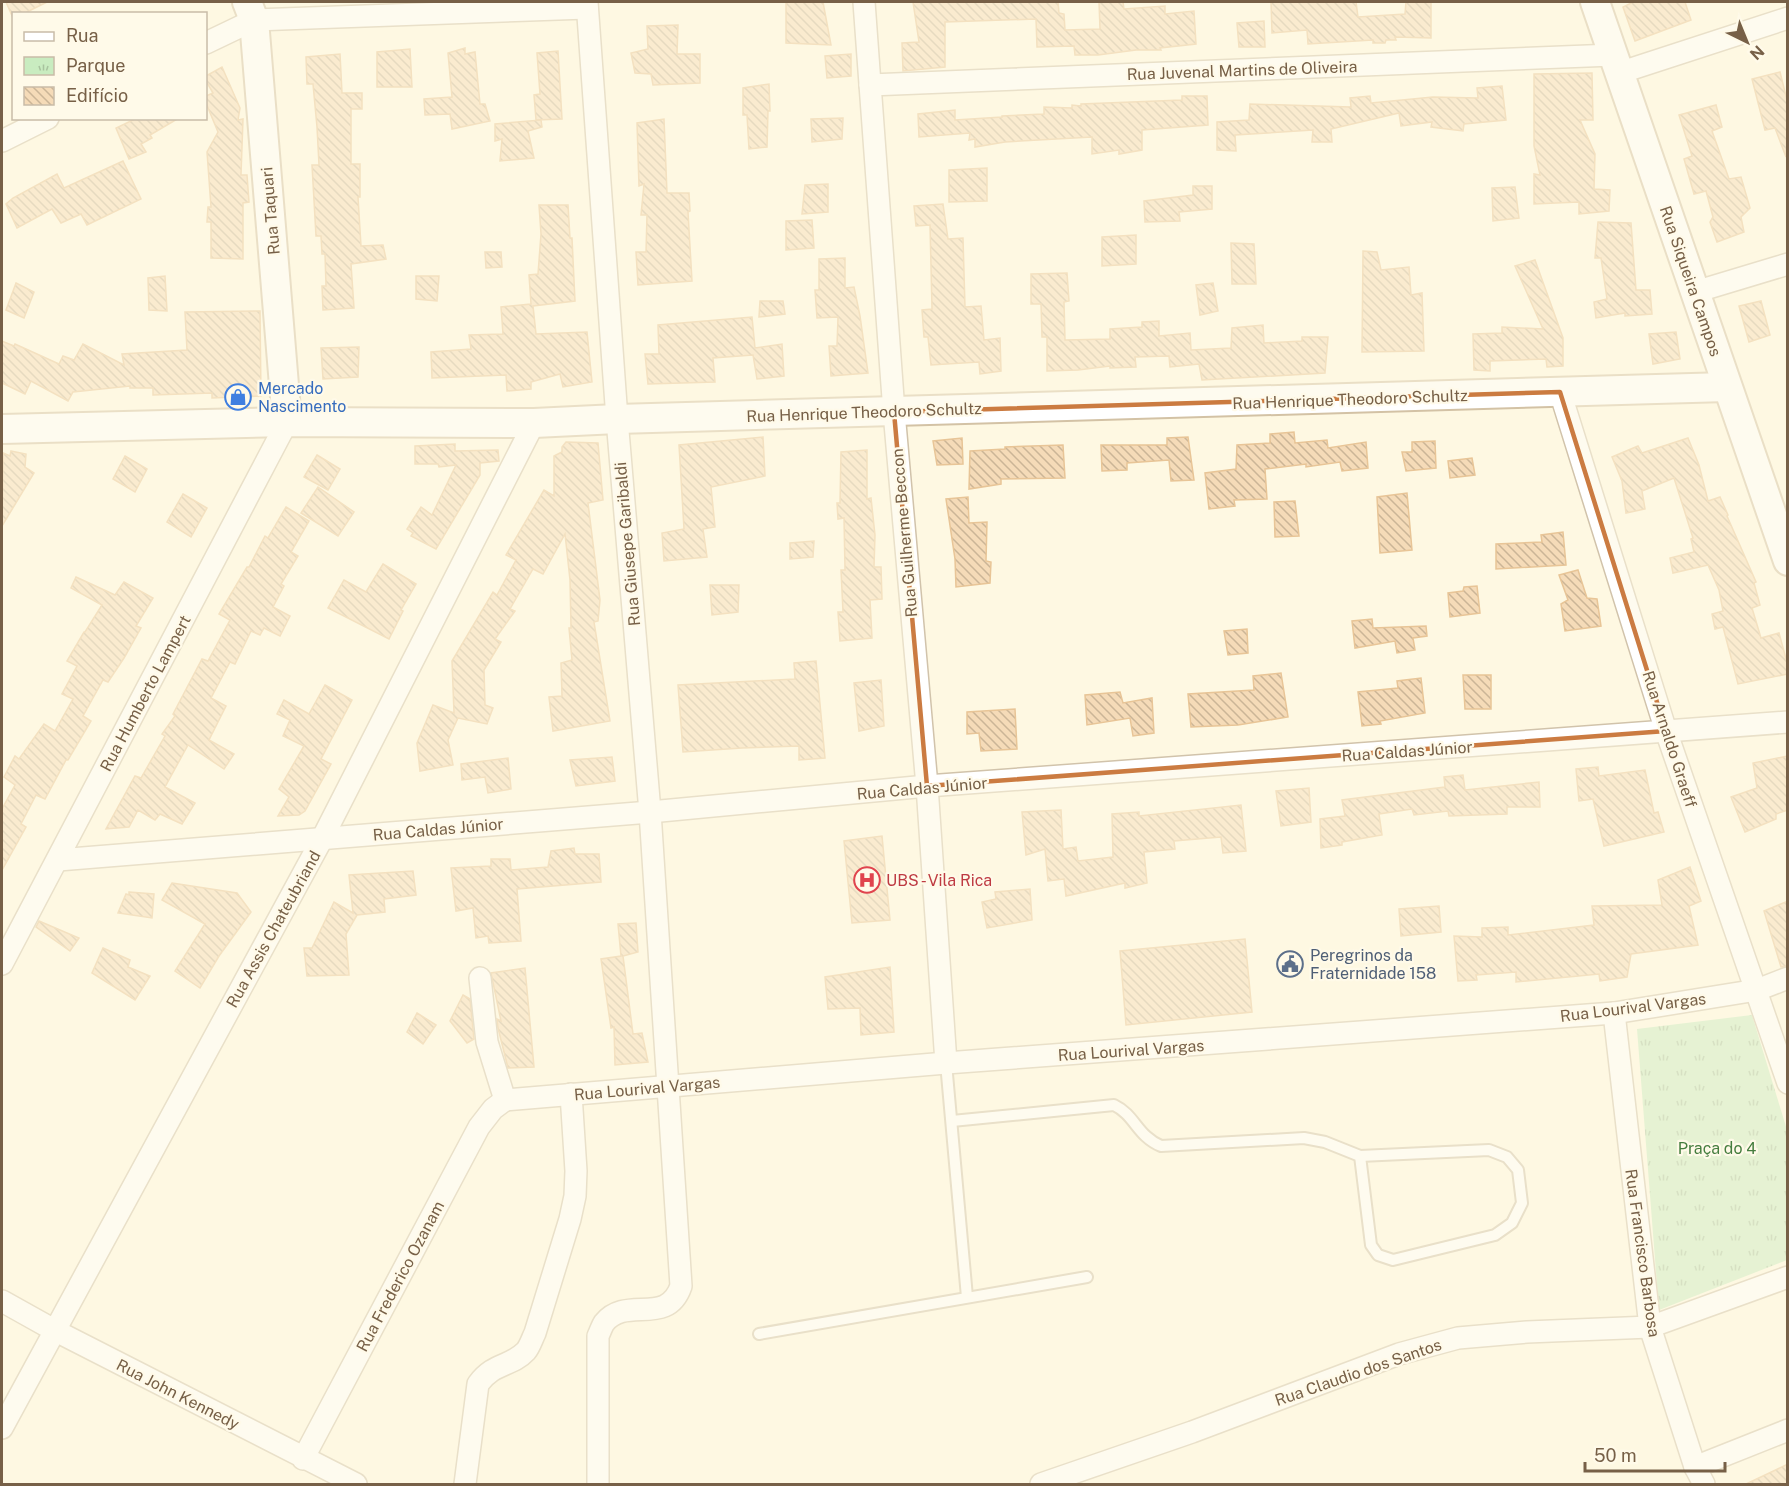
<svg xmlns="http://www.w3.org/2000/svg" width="1789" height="1486" font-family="'Public Sans',sans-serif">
  <defs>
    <pattern id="park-tufts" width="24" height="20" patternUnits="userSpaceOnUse" patternTransform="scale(1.5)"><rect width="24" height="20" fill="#c9ecc0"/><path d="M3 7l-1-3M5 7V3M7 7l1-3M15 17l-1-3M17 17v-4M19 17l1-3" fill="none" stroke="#a8c39e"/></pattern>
    <pattern id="building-back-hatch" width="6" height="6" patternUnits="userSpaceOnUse" patternTransform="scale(1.5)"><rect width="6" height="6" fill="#f5dbb8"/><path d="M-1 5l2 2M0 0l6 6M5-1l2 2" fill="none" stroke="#cbb597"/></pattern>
  </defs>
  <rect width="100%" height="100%" fill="#fef8e2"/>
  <path fill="url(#park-tufts)" d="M1752 1015 1787 1130V1260L1659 1310 1637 1029Z"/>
  <g fill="url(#building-back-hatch)" stroke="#e8c597" stroke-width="1.5">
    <path d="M6 2H47L23 14H14L13 18Z"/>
    <path d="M786 2H823L831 45 786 43Z"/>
    <path d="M913 2H1058L1059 13 1064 14 1065 30 1100 29 1099 2H1123L1124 9 1165 6V14L1194 11 1196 44 1160 48 1161 50H1136L1098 55H1075L1074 46 1037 47 1036 19 945 22V67L903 71 902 43 919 42Z"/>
    <path d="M1271 2H1356L1358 17 1405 14 1406 2H1431V38L1395 37 1396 40H1386L1385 43H1373V40L1308 44 1307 30 1272 33Z"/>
    <path d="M1633 2H1685L1691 20 1635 41 1623 7Z"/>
    <path d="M1264 21 1265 47H1239L1237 23Z"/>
    <path d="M678 25 677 54H700V83L653 85 651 74 635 73 631 53 648 49 647 26Z"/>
    <path d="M465 48V54L475 52 480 104H485L490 121 452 129 450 114 425 115 424 99 452 97 448 53Z"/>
    <path d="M410 49 412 87H377V52Z"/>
    <path d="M558 51 562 119 536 120 534 95 540 94 537 53Z"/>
    <path d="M340 54 342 93H362V109H351V164H360V197H358L361 246 383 245 386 259 351 264 354 308 323 310 322 286H326L325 254H322L321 236H316L312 165H319L317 127 313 84H307L306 57Z"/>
    <path d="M851 54V76L827 78 825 56Z"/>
    <path d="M222 67 240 108 238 120 243 119 241 175H247L249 202 243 203V259L211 258V222H207L208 207H211L207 152 218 132 206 103V96L213 93 206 81V76Z"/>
    <path d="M1780 72 1788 104 1786 157 1775 128 1765 130 1752 79Z"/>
    <path d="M1592 73 1593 120H1580L1595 154 1594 189 1610 190 1609 211 1579 214V202L1534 204V174L1540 175 1534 146V74Z"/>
    <path d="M769 84 770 111H768L767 147 749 149 747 115H743V88Z"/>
    <path d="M1502 86 1506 120 1464 124 1463 131 1431 127 1432 122 1401 126 1399 113 1331 129 1332 142H1312L1313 130 1235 135 1236 151 1217 150V122L1249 120 1250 104 1351 107 1350 98 1370 96 1371 103 1433 97 1478 98 1477 88Z"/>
    <path d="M1182 96H1207L1208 125 1142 130V150L1119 154V150L1092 154V137L1005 142 975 147V139L969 140 970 133 919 137 918 114 955 110V120L1002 117V116L1044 114V107L1072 108V105L1081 106V104L1182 100Z"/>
    <path d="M1716 105 1722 127 1712 131 1729 179 1741 177 1750 208 1741 217 1744 232 1717 242 1710 222 1713 217 1706 191 1694 194 1684 159 1692 156 1679 115Z"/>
    <path d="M137 118H179L150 135 152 138 141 144 146 152 129 159 116 128Z"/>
    <path d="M843 118 842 139 812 142 811 119Z"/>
    <path d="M664 119 667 193H689L690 211 688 212 692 281 638 285 636 252H646L647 215H641L644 184 639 186 637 123Z"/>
    <path d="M541 120 542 127 528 131 534 158 500 161 502 139 495 141V124Z"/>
    <path d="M123 161 141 199 87 225 81 214 61 223 52 209 17 228 6 204 13 198 57 174 64 188Z"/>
    <path d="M987 168V201L949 202V170Z"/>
    <path d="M828 184V212L802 214 805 185Z"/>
    <path d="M1193 186H1212V209L1179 212 1180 221 1145 222 1144 201 1193 195Z"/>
    <path d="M1515 187 1519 218 1493 221 1492 188Z"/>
    <path d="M943 204 948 239 963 238 965 307 981 306 984 340 1000 338 1001 371 980 374 979 362 931 365 928 337H924L922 310 932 309 930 225 916 226 914 206Z"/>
    <path d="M539 205H568L570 238H572L575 301 533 306 536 334 587 332 592 382 563 387 560 374 531 382V389L507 391 506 375 432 378 431 352 471 349 469 335 503 334 501 307 531 304 529 275 538 274 541 234Z"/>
    <path d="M812 220 814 248 786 250V221Z"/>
    <path d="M1598 222 1631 223 1636 290H1650L1652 314 1625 316V313L1596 318 1594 302 1607 299 1601 258H1595Z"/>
    <path d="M1136 235V264L1102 266V237Z"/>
    <path d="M1231 243 1254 244 1256 284H1232Z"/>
    <path d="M1363 251 1377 252 1381 270 1409 267 1411 295 1422 293 1424 351 1362 352Z"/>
    <path d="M485 252H501L502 267 486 268Z"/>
    <path d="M845 258V288L854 287 860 316 868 373 831 376 829 346H837L838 317 817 318 815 290H819V259Z"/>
    <path d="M1535 260 1563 338V366L1547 367 1546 359 1490 361V371L1474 370 1473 334 1502 333V327L1543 329 1515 266Z"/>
    <path d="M1067 273 1069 301 1064 302 1065 340 1110 339V329L1142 327V322L1159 321V336L1190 333 1191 350 1231 348 1232 328 1263 325 1264 343 1302 341V337H1328L1325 373 1202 380 1199 364 1170 367 1169 356 1135 357 1136 367 1110 368V366L1078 370 1047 371V337H1042L1041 304H1031V274Z"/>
    <path d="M165 276 167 311 149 310 148 278Z"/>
    <path d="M416 276H439L437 301 416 299Z"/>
    <path d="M16 283 34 292 24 318 6 310Z"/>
    <path d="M1213 283 1218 311 1200 315 1196 285Z"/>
    <path d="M760 301H783L785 314 759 317Z"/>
    <path d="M1761 301 1770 335 1749 342 1739 306Z"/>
    <path d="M260 311 261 396 212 398V393L153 395V388H130V386L73 392 68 401 31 381 25 394 2 383V341L14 346 15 344 59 364 63 356 74 360 83 344 124 365 122 354 187 350 185 312Z"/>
    <path d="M752 317 755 348 782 344 784 376 757 379 753 355 713 358 715 382 648 384 645 354H659L658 325Z"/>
    <path d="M1676 332 1680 359 1653 364 1649 334Z"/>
    <path d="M359 347 358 377 323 379 321 348Z"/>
    <path d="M1294 432 1295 443 1327 440 1328 448 1366 442 1368 468 1342 471 1340 462 1306 467V464L1265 469 1267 499 1234 500 1235 506 1209 509 1205 473 1236 469 1237 445 1270 443V434Z"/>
    <path d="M763 437 765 476 711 487 715 527 703 529 707 557 664 561 662 533 684 529 679 445Z"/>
    <path d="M1188 437 1194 480 1171 481 1169 460 1127 463V470L1102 471 1101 445H1167V438Z"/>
    <path d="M962 438 963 464 937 465 933 441Z"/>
    <path d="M1688 438 1699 465 1708 501 1720 497 1728 515 1727 516 1756 582 1754 583 1760 605 1752 608 1761 638 1779 633 1788 666V674L1738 684 1723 627 1715 629 1712 614 1723 611 1719 590 1708 565 1673 573 1670 558 1694 552 1691 539 1693 538 1674 478 1642 491 1645 509 1626 513 1622 481 1612 457 1638 446 1642 453Z"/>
    <path d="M1435 441 1436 468 1406 471 1402 452H1412V442Z"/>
    <path d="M566 442 598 443 603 500 588 503 600 600 598 621 594 622 610 721 553 731 549 697 562 696 561 663 572 660 569 628H571L570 580 565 534 543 574 533 569 510 609 515 611 495 639 501 642 484 670 485 705 493 708 487 724 458 718 448 740 453 765 420 771 417 743 433 705 454 713 452 661 493 592 497 595 516 560 506 555 544 490 554 496V456L562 452V447Z"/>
    <path d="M455 444V451L498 450 499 461 480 463V475L436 549 411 536 413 533 407 529 421 507 432 515 456 465 439 467 438 464H415V446Z"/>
    <path d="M1063 445 1065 478 1001 479V484L969 489 970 451 1005 449V447Z"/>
    <path d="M867 450V499L871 498 875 535 874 567H881L882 599 870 600 872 638 840 641 838 612H843L841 570H845L844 518 838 519 837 503H840L841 452Z"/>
    <path d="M11 451 26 454 25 467 34 473 2 526 3 453 10 456Z"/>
    <path d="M317 455 340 469 328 490 304 477Z"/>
    <path d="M125 456 147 469 135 492 113 479Z"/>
    <path d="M1472 458 1475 475 1450 478 1448 461Z"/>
    <path d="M318 487 354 512 338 536 301 513Z"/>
    <path d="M1407 493 1412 550 1380 553 1377 497Z"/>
    <path d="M183 494 207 508 191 537 167 522Z"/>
    <path d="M968 497 969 523 987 522 986 561 991 562 990 583 956 587 955 559 946 499Z"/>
    <path d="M1295 501 1299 536 1275 537 1274 502Z"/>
    <path d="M286 507 309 521 291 552 298 556 281 584 284 586 273 607 290 616 280 636 264 628 260 635 251 631 235 664 230 662 211 698 226 706 209 740 234 754 224 769 188 745 165 787 195 803 182 824 160 814 155 820 138 810 129 827 106 829 135 776 141 778 165 736 162 734 175 716 173 714 202 659 208 661 230 620 219 614 247 567H249L265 536 268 538Z"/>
    <path d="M1563 532 1566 565 1496 569V544L1542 542 1541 535Z"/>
    <path d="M814 541 813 557 790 559V543Z"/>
    <path d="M383 564 416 584 401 610 403 611 389 639 328 608 344 580 366 592Z"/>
    <path d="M1578 570 1587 598 1597 599 1601 626 1565 631 1561 604 1568 600 1559 575Z"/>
    <path d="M76 577 115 595 124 582 153 598 136 626 141 628 124 658 108 682 103 680 83 716 91 721 68 760H66L45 799 36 795 21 824 26 827 2 870V809L15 785 4 777 15 756 19 759 44 724 55 731 73 699 62 694 77 666 67 661 84 632H85L102 605 71 588Z"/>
    <path d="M710 585H739L738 612 712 615Z"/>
    <path d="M1477 586 1480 613 1450 617 1448 593 1463 591 1464 587Z"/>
    <path d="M1372 619 1373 628 1426 626 1427 636 1413 638 1415 650 1397 653 1395 641 1355 648 1352 621Z"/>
    <path d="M1247 629 1248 653 1228 655 1224 631Z"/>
    <path d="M816 661 825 758 799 760V746L742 748 683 752 678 685 795 679 794 663Z"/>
    <path d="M1281 673 1288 717 1238 725 1191 727 1188 694 1254 690 1253 676Z"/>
    <path d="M1463 675H1491V709H1465Z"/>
    <path d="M1421 678 1425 713 1380 721 1381 724 1362 726 1358 692 1398 688 1397 681Z"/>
    <path d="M881 680 884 726 859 731 854 683Z"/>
    <path d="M325 685 352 700 321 759 331 764 305 811 299 815 278 816 289 797 279 789 304 746 283 736 290 720 277 714 284 700 309 714Z"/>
    <path d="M1120 692 1123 703 1152 698 1154 733 1133 736 1130 718 1087 725 1085 695Z"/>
    <path d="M1015 709 1017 749 981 751 979 733 967 734V712Z"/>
    <path d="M1788 756V810L1776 814V819L1745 832 1731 797 1757 788 1753 763Z"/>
    <path d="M612 757 615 781 576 786 570 760Z"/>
    <path d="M508 758 511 789 488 793 485 777 462 780 461 764Z"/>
    <path d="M1598 767 1599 776 1645 770 1654 813 1658 812 1664 832 1604 846 1593 799 1579 801 1576 769Z"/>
    <path d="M1463 775 1465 790 1539 782 1540 807H1507V814L1449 816 1448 811 1414 815 1412 809 1379 814 1382 835 1342 842V845L1321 848 1320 819 1345 816 1342 800 1445 787 1444 777Z"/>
    <path d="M1309 788 1311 822 1281 826 1276 791Z"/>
    <path d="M1241 805 1246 851 1223 853 1221 837 1174 841 1175 849 1144 852 1147 883 1125 888V883L1066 896 1064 879 1048 881 1045 849 1026 855 1022 812 1061 810 1063 849 1076 847 1078 861 1113 857 1112 814 1139 812V816Z"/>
    <path d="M882 836 890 920 852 923 844 841Z"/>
    <path d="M574 848 575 854H599L601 882 517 889 521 941 489 943 488 936 476 938 473 908 456 911 451 868 491 866V859H510L511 870 548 867 551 851Z"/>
    <path d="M1690 867 1701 901 1689 906 1698 945 1631 954 1627 977 1600 981 1599 974 1516 982V972L1476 975 1477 980 1458 981 1454 936 1482 937V928L1508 927V935L1594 925 1592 906 1662 905 1658 880Z"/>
    <path d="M413 871 416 895 384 899 385 912 357 915 346 934 349 975 307 976 304 948H312L334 902 353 913 349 875Z"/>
    <path d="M172 883 237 893 251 912 219 956 200 988 175 971 205 924 162 900Z"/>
    <path d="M1030 889 1032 920 987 928 982 902 996 899 995 892Z"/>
    <path d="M129 892 154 894 152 918 118 913 126 894 129 895Z"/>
    <path d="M1788 901V966L1781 967 1764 911Z"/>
    <path d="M1439 906 1441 932 1401 936 1399 909Z"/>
    <path d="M39 921 79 938 70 951 36 927Z"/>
    <path d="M636 923 638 952 623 956 633 1034 642 1033 648 1062 615 1065 614 1027 611 1028 601 959 621 956 618 924Z"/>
    <path d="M1245 939 1252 1012 1126 1025 1120 951Z"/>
    <path d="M103 948 130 960 128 967 150 976 135 1000 92 973Z"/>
    <path d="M890 967 894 1032 861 1035 860 1008 828 1009 825 977Z"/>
    <path d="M525 968 534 1067 508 1068 498 1028 497 1019 501 1021 491 973Z"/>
    <path d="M463 995 470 999 474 1039 467 1043 450 1021Z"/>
    <path d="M417 1013 436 1025 423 1044 407 1032Z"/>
    <path d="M1788 1464V1485H1744Z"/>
  </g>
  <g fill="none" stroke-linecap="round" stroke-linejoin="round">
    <g stroke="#d1c3ab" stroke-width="14">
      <g id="lane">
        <path d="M946 1063 967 1297"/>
        <path d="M952 1121 1114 1105C1135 1115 1137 1136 1161 1146L1304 1138 1325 1142 1360 1156 1489 1150 1507 1157 1518 1170 1522 1203 1512 1223 1495 1235 1393 1260 1378 1255 1371 1245 1360 1156"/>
        <path d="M759 1334 1087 1277"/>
      </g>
    </g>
    <g stroke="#d1c3ab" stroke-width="24">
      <g id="street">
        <path d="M587 2 617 419 650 812 681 1286C667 1327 626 1295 604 1323 602 1326 600 1332 598 1336V1484"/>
        <path d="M864 2 894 412 927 786 946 1063"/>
        <path d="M206 43 254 20 587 8"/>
        <path d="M1619 73 1788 18"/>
        <path d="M870 85 1613 55"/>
        <path d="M2 141 48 118"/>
        <path d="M1695 292 1788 264"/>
        <path d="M1560 392 1666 731 1788 1083"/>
        <path d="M58 860 650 812 927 786 1788 722"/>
        <path d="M2 964 287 422"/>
        <path d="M480 978 487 1042 505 1100"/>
        <path d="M1614 1013 1650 1327 1695 1467 1704 1484"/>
        <path d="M505 1100 946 1063 1614 1013 1757 990 1788 978"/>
        <path d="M2 1301 54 1330 356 1484"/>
        <path d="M2 1428 322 839 534 423"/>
        <path d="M303 1459 479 1127 493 1109 505 1100"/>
        <path d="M1695 1467 1788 1430"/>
        <path d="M465 1484 478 1384C494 1362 511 1367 526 1351 530 1346 532 1339 535 1333L570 1219 575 1196 576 1171 571 1094"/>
        <path d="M1041 1484 1192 1432 1399 1354 1458 1338 1527 1332 1650 1327 1788 1277"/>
      </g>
    </g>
    <g stroke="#d3c2a5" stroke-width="32">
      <g id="secondary">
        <path d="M247 2 254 20 287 422"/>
        <path d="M1595 2 1788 561"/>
        <path d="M2 429 287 422 534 423 617 419 1727 387"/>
      </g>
    </g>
    <use href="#lane" stroke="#fff" stroke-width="10"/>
    <use href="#street" stroke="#fff" stroke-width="21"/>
    <use href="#secondary" stroke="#fff" stroke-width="28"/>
  </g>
  <path d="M0 0H1789V1486H0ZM1560 392 1666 731 927 786 894 412Z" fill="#fef8e2" fill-opacity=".55" fill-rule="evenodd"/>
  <path fill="none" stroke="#cb7b41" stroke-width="4.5" stroke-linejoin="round" d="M1560 392 1666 731 927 786 894 412Z"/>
  <defs>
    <g id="shop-ring" transform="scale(1.35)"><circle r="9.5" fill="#fffae9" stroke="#3f7fe0" stroke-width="1.5"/><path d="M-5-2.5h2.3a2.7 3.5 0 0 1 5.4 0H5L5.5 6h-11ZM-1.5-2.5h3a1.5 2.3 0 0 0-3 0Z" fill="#3f7fe0"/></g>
    <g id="hospital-ring" transform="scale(1.35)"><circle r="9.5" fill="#fffae9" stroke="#e0444e" stroke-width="1.5"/><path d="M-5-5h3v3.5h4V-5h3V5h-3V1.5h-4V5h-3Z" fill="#e0444e"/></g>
    <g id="civic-ring" transform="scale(1.35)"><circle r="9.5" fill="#fffae9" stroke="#5c6f8a" stroke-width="1.5"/><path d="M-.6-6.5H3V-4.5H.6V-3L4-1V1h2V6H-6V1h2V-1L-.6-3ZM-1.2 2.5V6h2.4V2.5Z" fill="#5c6f8a"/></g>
  </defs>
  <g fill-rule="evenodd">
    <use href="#shop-ring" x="238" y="397"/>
    <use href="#hospital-ring" x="867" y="880"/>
    <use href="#civic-ring" x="1290" y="964"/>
  </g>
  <g text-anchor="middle" stroke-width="4.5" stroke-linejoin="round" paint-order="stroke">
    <g font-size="16" fill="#776047" stroke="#fffae9">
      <text transform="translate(1242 70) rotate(-2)" y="6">Rua Juvenal Martins de Oliveira</text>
      <text transform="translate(270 211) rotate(-95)" y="6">Rua Taquari</text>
      <text transform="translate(1691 281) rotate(71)" y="6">Rua Siqueira Campos</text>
      <text transform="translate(1350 399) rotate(-2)" y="6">Rua Henrique Theodoro Schultz</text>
      <text transform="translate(864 412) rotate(-2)" y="6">Rua Henrique Theodoro Schultz</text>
      <text transform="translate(904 533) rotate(-95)" y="6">Rua Guilherme Beccon</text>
      <text transform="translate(627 544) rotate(-95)" y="6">Rua Giusepe Garibaldi</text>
      <text transform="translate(145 693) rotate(-62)" y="6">Rua Humberto Lampert</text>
      <text transform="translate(1670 739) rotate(72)" y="6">Rua Arnaldo Graeff</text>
      <text transform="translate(1407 751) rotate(-4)" y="6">Rua Caldas Júnior</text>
      <text transform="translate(922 788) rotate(-5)" y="6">Rua Caldas Júnior</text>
      <text transform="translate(438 829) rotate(-5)" y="6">Rua Caldas Júnior</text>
      <text transform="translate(273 929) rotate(-61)" y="6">Rua Assis Chateubriand</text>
      <text transform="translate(1633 1007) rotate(-7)" y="6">Rua Lourival Vargas</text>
      <text transform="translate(1131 1050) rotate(-4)" y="6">Rua Lourival Vargas</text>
      <text transform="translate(647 1088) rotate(-5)" y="6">Rua Lourival Vargas</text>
      <text transform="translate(1643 1253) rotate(82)" y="6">Rua Francisco Barbosa</text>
      <text transform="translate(400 1276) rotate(-62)" y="6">Rua Frederico Ozanam</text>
      <text transform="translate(1358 1372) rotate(-19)" y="6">Rua Claudio dos Santos</text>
      <text transform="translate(178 1394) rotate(27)" y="6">Rua John Kennedy</text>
    </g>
    <g font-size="16" fill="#366cbe" stroke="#fffae9" text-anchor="start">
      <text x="258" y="394">Mercado<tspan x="258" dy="18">Nascimento</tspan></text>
    </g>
    <g font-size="16" fill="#be3a42" stroke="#fffae9" text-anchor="start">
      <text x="886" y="886">UBS - Vila Rica</text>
    </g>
    <g font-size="16" fill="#4e5e75" stroke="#fffae9" text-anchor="start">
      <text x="1310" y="961">Peregrinos da<tspan x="1310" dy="18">Fraternidade 158</tspan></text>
    </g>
    <g font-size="16" fill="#457d3e" stroke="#fffae9">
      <text x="1717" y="1154">Praça do 4</text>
    </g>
  </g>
  <rect width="1789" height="1486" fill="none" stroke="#776047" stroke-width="6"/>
  <rect x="12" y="12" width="195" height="108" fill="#fffae9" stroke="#c9bca8" stroke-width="1.5"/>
  <rect x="24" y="32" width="30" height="9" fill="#ffffff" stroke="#c9bca8" stroke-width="1.5"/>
  <text x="66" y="42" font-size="18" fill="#776047">Rua</text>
  <rect x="24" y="57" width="30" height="18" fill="url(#park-tufts)" stroke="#c9bca8" stroke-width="1.5"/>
  <text x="66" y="72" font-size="18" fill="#776047">Parque</text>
  <rect x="24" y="87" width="30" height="18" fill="url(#building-back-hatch)" stroke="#c9bca8" stroke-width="1.5"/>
  <text x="66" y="102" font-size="18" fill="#776047">Edifício</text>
  <g transform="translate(1747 42) rotate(137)" stroke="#fffae9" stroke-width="4.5" paint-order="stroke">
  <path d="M0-4.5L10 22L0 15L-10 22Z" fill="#776047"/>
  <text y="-9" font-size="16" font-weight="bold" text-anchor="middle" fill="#776047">N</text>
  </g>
  <path d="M1585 1462v9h140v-9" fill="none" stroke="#776047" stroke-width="3"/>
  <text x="1594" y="1462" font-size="18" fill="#776047" stroke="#fffae9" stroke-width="4.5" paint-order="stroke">50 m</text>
</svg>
